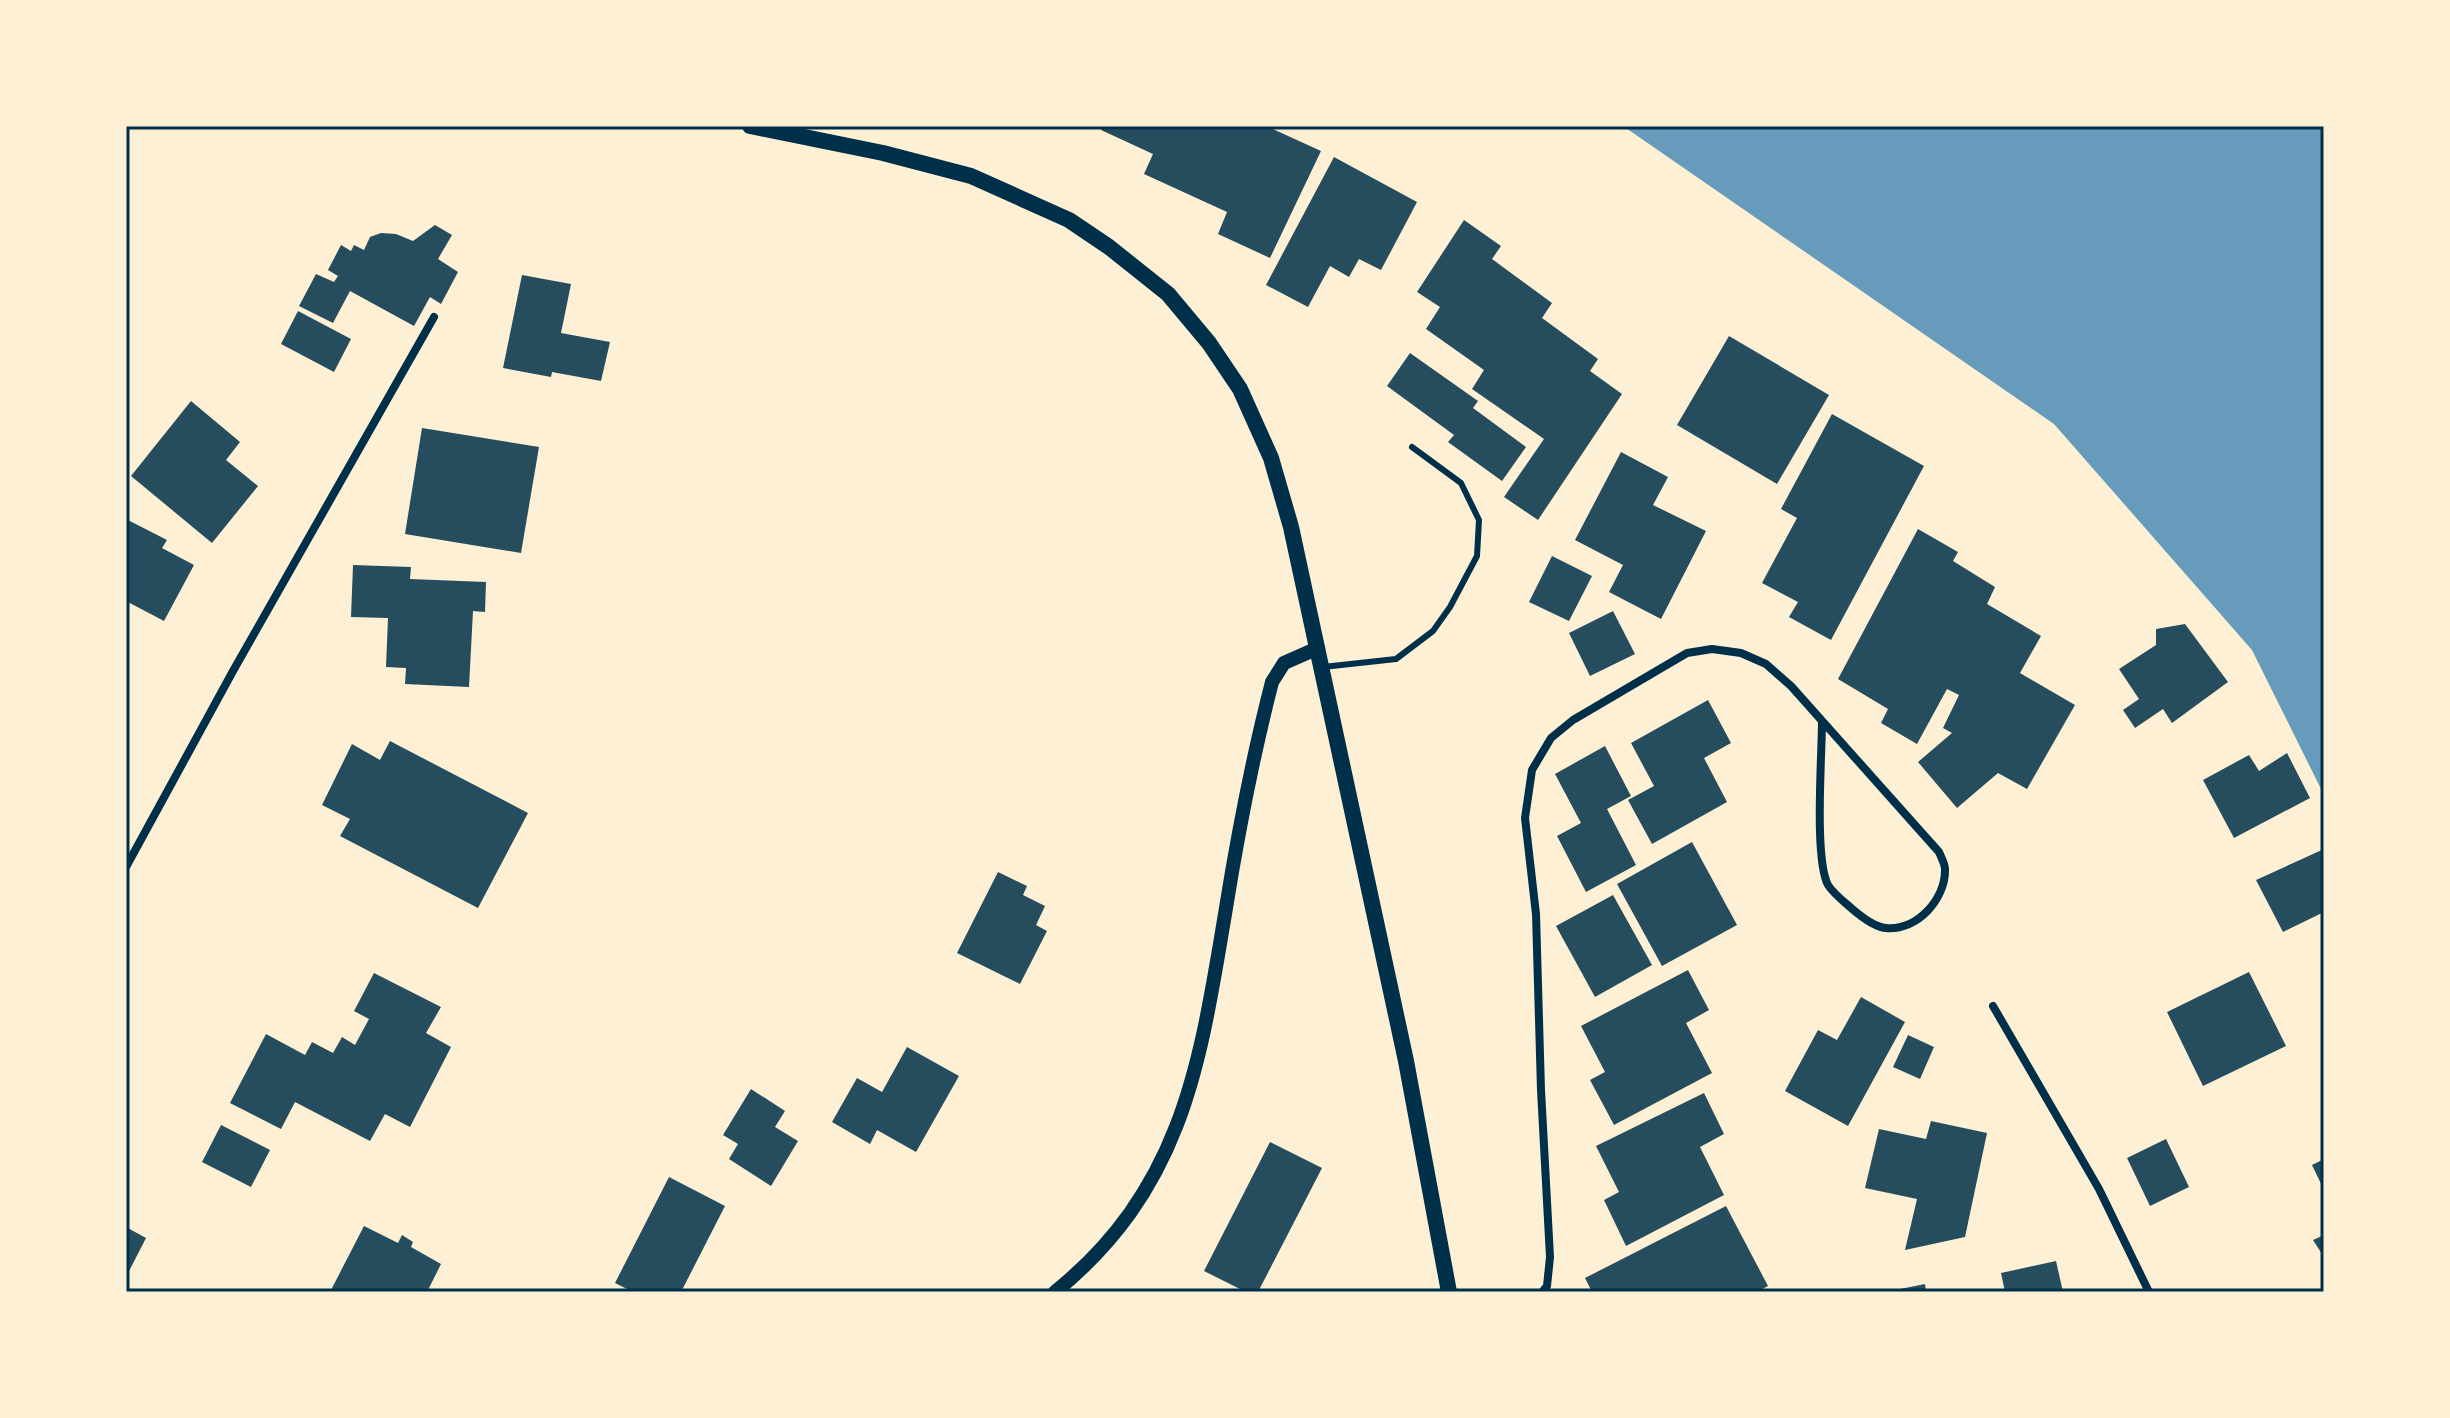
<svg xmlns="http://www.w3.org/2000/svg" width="2450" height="1418" font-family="Signika,sans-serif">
  <rect width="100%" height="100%" fill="#fdf0d5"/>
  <path fill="#669bbc" d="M1623 126H2324V795L2252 650 2054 424Z"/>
  <g fill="#264d5e">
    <path d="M1103 126H1266L1321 151 1270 258 1218 234 1227 212 1144 174 1153 154 1101 130Z"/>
    <path d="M1334 157 1417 202 1381 270 1359 259 1349 277 1330 266 1308 307 1266 285Z"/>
    <path d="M1464 220 1501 246 1492 259 1552 303 1542 318 1598 359 1590 371 1622 394 1538 520 1504 497 1544 439 1472 389 1484 370 1426 329 1440 307 1417 292Z"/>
    <path d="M435 225 452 235 438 259 458 272 441 304 430 297 414 326 350 291 333 323 299 306 316 274 334 282 338 276 328 270 341 245 351 251 354 245 364 250 370 237 381 233 396 234 413 241Z"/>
    <path d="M522 275 571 284 561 333 610 342 601 381 552 372 551 377 503 368Z"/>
    <path d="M298 311 351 339 334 372 281 344Z"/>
    <path d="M1729 336 1829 395 1777 484 1677 425Z"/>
    <path d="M1410 353 1478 401 1473 408 1526 447 1502 481 1448 442 1454 435 1387 386Z"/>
    <path d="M191 401 240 442 226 460 258 486 212 543 131 476Z"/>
    <path d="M1832 414 1924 466 1831 640 1789 617 1798 602 1762 583 1797 518 1781 509Z"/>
    <path d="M422 428 539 447 521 553 405 534Z"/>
    <path d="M1621 452 1668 477 1653 505 1706 531 1661 619 1609 592 1623 565 1575 540Z"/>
    <path d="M126 519 167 540 162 548 194 565 164 621 126 601Z"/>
    <path d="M1918 529 1958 552 1953 561 1995 587 1987 604 2041 636 2020 673 2075 705 2027 789 1998 773 1957 808 1918 762 1952 733 1943 728 1959 695 1947 689 1917 744 1881 723 1888 709 1838 679Z"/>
    <path d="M1552 556 1592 576 1569 621 1529 602Z"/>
    <path d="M353 565 411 567 410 579 486 582 485 612 473 611 469 687 405 684 406 668 386 667 388 618 351 617Z"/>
    <path d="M1613 611 1635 654 1590 676 1569 633Z"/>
    <path d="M2185 624 2228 682 2172 723 2163 709 2135 728 2123 710 2139 699 2119 669 2156 645V629Z"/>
    <path d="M1708 700 1731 743 1704 758 1727 802 1652 844 1628 800 1654 786 1631 743Z"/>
    <path d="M390 741 528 813 478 908 340 836 350 819 322 805 352 744 380 760Z"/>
    <path d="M1605 746 1631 796 1607 809 1636 865 1586 892 1557 836 1581 823 1555 774Z"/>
    <path d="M2287 753 2310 798 2234 838 2203 780 2249 755 2259 771Z"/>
    <path d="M1692 842 1737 925 1662 966 1617 884Z"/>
    <path d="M2324 849V912L2283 932 2256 880Z"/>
    <path d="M998 872 1027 886 1023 895 1045 906 1036 925 1047 931 1020 984 957 953Z"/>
    <path d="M1613 895 1652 965 1595 997 1556 926Z"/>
    <path d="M1688 970 1709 1010 1686 1023 1712 1073 1614 1125 1590 1080 1605 1072 1581 1026Z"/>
    <path d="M2249 972 2286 1046 2203 1086 2167 1012Z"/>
    <path d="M374 973 441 1007 426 1033 451 1047 410 1127 385 1114 370 1141 295 1102 281 1129 230 1103 266 1034 305 1055 312 1042 333 1053 342 1037 355 1045 369 1019 354 1011Z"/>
    <path d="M1861 997 1905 1022 1848 1126 1785 1091 1818 1030 1837 1040Z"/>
    <path d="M1908 1035 1934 1047 1920 1079 1893 1067Z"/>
    <path d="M907 1047 959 1076 916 1152 877 1130 870 1144 832 1122 857 1078 882 1092Z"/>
    <path d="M751 1089 785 1111 775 1127 798 1141 771 1186 729 1159 738 1144 723 1135Z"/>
    <path d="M1704 1093 1724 1134 1700 1147 1724 1195 1626 1246 1604 1200 1619 1192 1596 1146Z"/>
    <path d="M1931 1121 1987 1133 1965 1237 1905 1250 1917 1199 1865 1188 1879 1129 1926 1139Z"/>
    <path d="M221 1125 270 1150 251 1187 202 1162Z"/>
    <path d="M2166 1139 2189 1187 2150 1206 2127 1158Z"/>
    <path d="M1270 1142 1322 1168 1258 1292H1246L1204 1271Z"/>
    <path d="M2324 1159V1190L2312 1165Z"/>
    <path d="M669 1177 725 1206 681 1292H633L615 1283Z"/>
    <path d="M1726 1206 1768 1286 1757 1292H1592L1585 1278Z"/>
    <path d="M364 1226 398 1243 402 1235 413 1242 411 1247 441 1264 427 1292H330Z"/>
    <path d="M126 1227 146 1238 126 1277Z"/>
    <path d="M2324 1235V1257L2313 1240Z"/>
    <path d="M2056 1261 2063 1292H2005L2001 1273Z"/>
    <path d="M1925 1284 1926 1292H1890V1291Z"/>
  </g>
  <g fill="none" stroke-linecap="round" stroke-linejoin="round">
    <path stroke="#003049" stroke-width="6" d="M1323 667 1396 659 1433 631 1450 607 1477 556 1479 520 1461 483 1412 447"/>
    <g stroke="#003049" stroke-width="8">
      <path d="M126 867 233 671 434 317"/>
      <path d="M1993 1006 2099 1189 2149 1292"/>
      <path d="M1542 1292 1547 1286 1550 1257 1541 1090 1536 914 1525 818 1532 770 1551 738 1573 720 1687 653 1712 649 1741 653 1766 664 1791 686 1939 852C1941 857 1945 864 1945 869 1946 899 1917 931 1886 928 1874 927 1859 915 1850 907 1843 901 1833 893 1828 885 1814 858 1822 756 1822 721"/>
    </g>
    <path stroke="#003049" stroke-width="14" d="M1055 1292C1184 1187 1200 1063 1226 908 1238 833 1253 756 1272 682L1284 663 1318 648"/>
    <path stroke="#003049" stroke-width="16" d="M750 126 883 153 971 176 1069 220 1109 247 1168 294 1209 343 1240 389 1271 458 1291 527 1406 1061 1449 1292"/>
  </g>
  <rect width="2450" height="1418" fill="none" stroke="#fdf0d5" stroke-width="256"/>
  <rect x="128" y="128" width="2194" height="1162" fill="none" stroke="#003049" stroke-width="3"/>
</svg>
